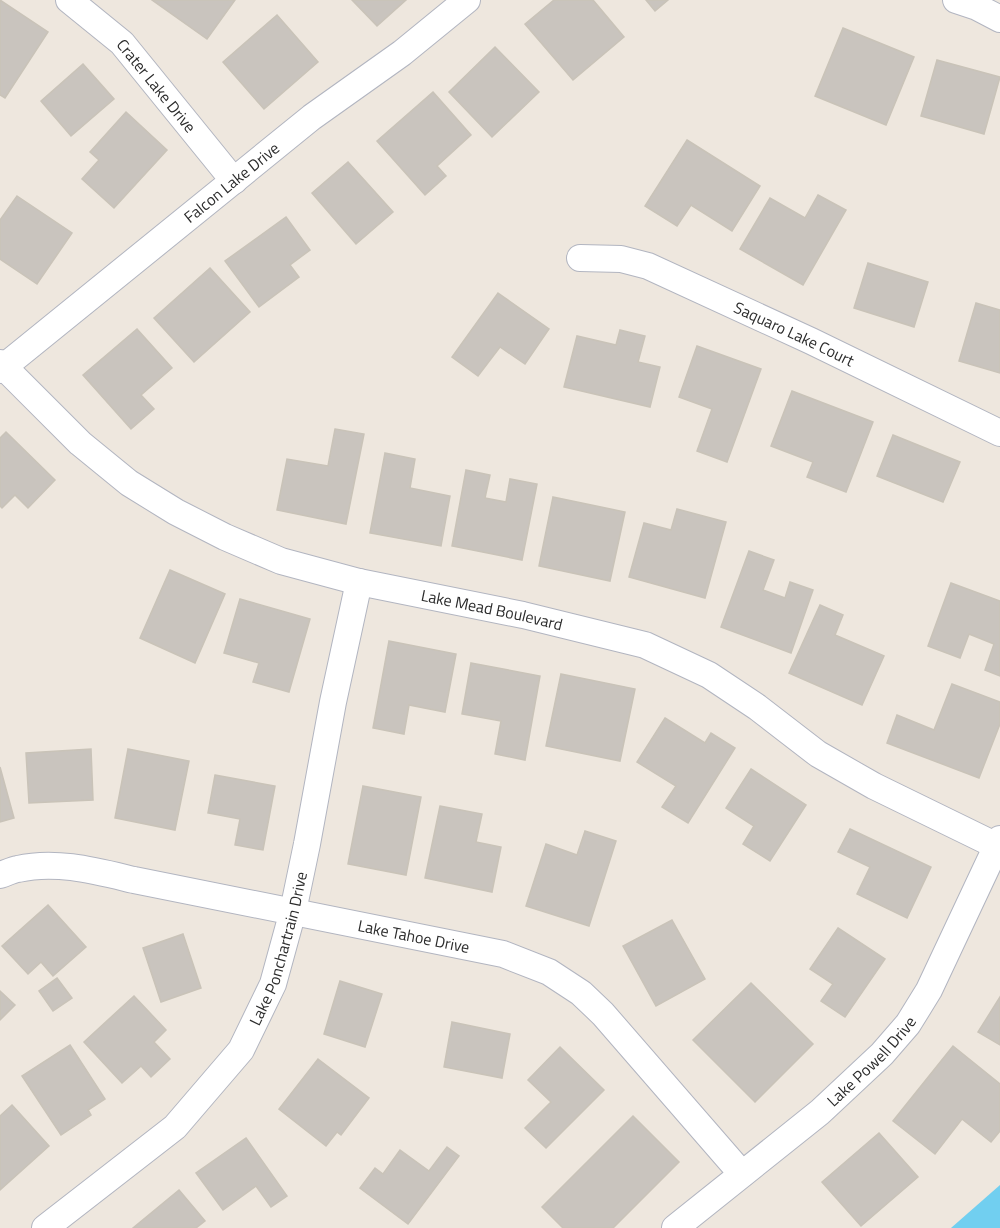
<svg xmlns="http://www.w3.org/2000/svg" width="1000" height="1228" font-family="'Titillium Web',sans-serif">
  <rect width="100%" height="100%" fill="#eee7de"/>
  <path fill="#71cff0" d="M1000 1185V1228H951Z"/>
  <g fill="#c9c4be" stroke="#c9c3b8" stroke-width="1.5">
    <path d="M0 0 48 32 5 98 0 95Z"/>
    <path d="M152 0H235L207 39Z"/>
    <path d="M352 0H406L377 26Z"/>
    <path d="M554 0H593L624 37 573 80 525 24Z"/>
    <path d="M646 0H668L655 11Z"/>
    <path d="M277 15 318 62 264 109 223 62Z"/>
    <path d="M843 28 914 57 886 125 815 96Z"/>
    <path d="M495 47 539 92 492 137 449 92Z"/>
    <path d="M937 60 1000 77 984 134 921 116Z"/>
    <path d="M83 64 114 99 71 136 41 101Z"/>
    <path d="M433 92 471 135 437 166 446 176 425 195 377 141Z"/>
    <path d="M126 112 167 150 114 208 82 179 99 160 90 152Z"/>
    <path d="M687 140 760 186 732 231 691 205 677 226 645 206Z"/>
    <path d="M348 162 393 212 356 244 312 193Z"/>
    <path d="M818 195 846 210 803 285 740 249 770 198 805 218Z"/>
    <path d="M17 196 72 233 37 284 0 259V220Z"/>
    <path d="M286 217 310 250 290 265 299 277 259 307 225 261Z"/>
    <path d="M868 263 928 282 914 327 854 308Z"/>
    <path d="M210 268 250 312 194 362 154 318Z"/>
    <path d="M498 293 549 329 525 364 500 347 478 376 452 357Z"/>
    <path d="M976 303 1000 310V373L959 361Z"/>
    <path d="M137 329 172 368 141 395 154 409 131 429 83 375Z"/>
    <path d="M620 330 645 336 638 362 660 367 650 407 564 387 577 336 616 345Z"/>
    <path d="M697 346 761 369 727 462 697 451 712 409 679 397Z"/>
    <path d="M792 391 873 422 846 492 807 477 813 462 771 446Z"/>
    <path d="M335 429 364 434 346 524 277 510 287 459 328 466Z"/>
    <path d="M6 432 55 480 28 508 15 495 2 508 0 506V438Z"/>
    <path d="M893 435 960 462 943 502 877 476Z"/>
    <path d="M385 453 415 459 410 488 450 496 441 546 370 533Z"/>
    <path d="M466 470 490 475 485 498 506 502 510 479 537 484 522 560 452 546Z"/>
    <path d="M553 497 625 512 610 581 539 566Z"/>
    <path d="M677 509 726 522 705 598 629 577 644 523 671 530Z"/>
    <path d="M749 551 774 560 763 590 785 598 790 582 813 590 791 653 721 627Z"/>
    <path d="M170 570 225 594 195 663 140 638Z"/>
    <path d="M951 583 1000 601V676L985 670 994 644 969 634 960 658 928 646Z"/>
    <path d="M240 599 310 619 289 692 253 682 259 663 224 653Z"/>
    <path d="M820 605 843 615 835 635 884 656 862 705 789 673Z"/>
    <path d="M389 641 456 654 445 712 409 705 404 734 373 728Z"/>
    <path d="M471 663 540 676 525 760 495 754 501 721 462 714Z"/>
    <path d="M561 674 635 689 620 761 546 746Z"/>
    <path d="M952 684 1000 702V724L979 778 887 743 897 715 934 730Z"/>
    <path d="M665 718 705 743 711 733 735 748 688 823 662 807 676 786 637 762Z"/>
    <path d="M91 749 93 800 29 803 26 753Z"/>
    <path d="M128 749 189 761 175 830 115 818Z"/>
    <path d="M0 767 14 818 0 822Z"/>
    <path d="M751 769 806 805 770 861 743 844 754 826 726 808Z"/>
    <path d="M215 775 275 786 263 850 235 845 240 819 208 813Z"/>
    <path d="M363 786 421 797 406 875 348 864Z"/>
    <path d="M440 806 482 814 476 842 501 847 492 892 425 878Z"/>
    <path d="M850 829 931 867 907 918 857 894 870 867 838 852Z"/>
    <path d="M585 831 616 841 589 926 526 906 546 844 577 855Z"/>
    <path d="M48 905 86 947 53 976 41 962 28 974 2 946Z"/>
    <path d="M672 920 705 979 656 1006 623 946Z"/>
    <path d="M838 928 885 959 845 1017 821 1001 833 984 810 969Z"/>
    <path d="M183 934 201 988 161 1002 143 948Z"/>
    <path d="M57 978 72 998 53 1011 39 991Z"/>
    <path d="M340 981 382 994 365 1047 324 1034Z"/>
    <path d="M751 983 813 1044 755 1102 693 1040Z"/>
    <path d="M0 991 15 1005 0 1020Z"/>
    <path d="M134 996 166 1030 154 1042 170 1059 151 1077 141 1066 122 1083 84 1042Z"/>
    <path d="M1000 997V1045L978 1032Z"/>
    <path d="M452 1022 510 1034 502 1078 444 1067Z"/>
    <path d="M70 1045 105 1099 88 1110 91 1115 61 1135 22 1076Z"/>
    <path d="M953 1046 1000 1084V1131L991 1142 962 1119 935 1154 893 1121Z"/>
    <path d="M560 1047 604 1090 546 1148 525 1128 551 1102 528 1080Z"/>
    <path d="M318 1059 369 1098 341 1135 337 1132 326 1146 279 1109Z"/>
    <path d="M12 1105 49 1146 0 1190V1116Z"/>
    <path d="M633 1116 679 1162 613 1228H563L542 1207Z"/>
    <path d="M879 1133 918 1177 861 1226 822 1182Z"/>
    <path d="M246 1138 287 1196 271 1207 256 1186 223 1210 196 1173Z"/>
    <path d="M447 1147 459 1156 408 1224 360 1188 375 1168 383 1174 400 1150 429 1171Z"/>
    <path d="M179 1190 205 1221 196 1228H133Z"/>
  </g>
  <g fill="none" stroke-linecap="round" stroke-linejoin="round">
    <g stroke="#b2b5c0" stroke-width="28">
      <g id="street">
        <path id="s1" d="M69 0 122 43 234 181"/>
        <path d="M956 0 977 7 1000 19"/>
        <path id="s2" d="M580 258 621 259 648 266 811 341 1000 433"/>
        <path id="s3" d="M0 363 80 443 129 483 176 512 225 537 281 561 359 582 523 615 645 645 709 675 757 707 818 754 874 786 997 846"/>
        <path id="s4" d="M0 370 312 117 402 53 467 0"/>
        <path id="s5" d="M0 875C6 873 12 870 18 869 56 860 96 871 134 880L503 954 549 972 581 993 603 1014 742 1174"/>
        <path id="s6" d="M45 1228 175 1127 241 1050 273 984 293 911 307 844 333 702 359 582"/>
        <path id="s7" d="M675 1228 820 1112 882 1054 908 1024 929 990 1000 839"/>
      </g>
    </g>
    <use href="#street" stroke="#fff" stroke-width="26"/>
  </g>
  <g text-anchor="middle" stroke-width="5" stroke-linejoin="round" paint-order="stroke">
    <g font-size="16" fill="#2c2c2c" stroke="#fff">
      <text dy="6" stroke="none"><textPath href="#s1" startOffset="123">Crater Lake Drive</textPath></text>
      <text dy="6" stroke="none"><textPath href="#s4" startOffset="298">Falcon Lake Drive</textPath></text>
      <text dy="6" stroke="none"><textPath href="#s2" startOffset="230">Saquaro Lake Court</textPath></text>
      <text dy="6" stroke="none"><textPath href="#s3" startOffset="564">Lake Mead Boulevard</textPath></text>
      <text dy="6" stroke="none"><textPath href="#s5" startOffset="422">Lake Tahoe Drive</textPath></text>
      <text dy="6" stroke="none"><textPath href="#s6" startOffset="375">Lake Ponchartrain Drive</textPath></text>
      <text dy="6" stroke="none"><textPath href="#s7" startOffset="258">Lake Powell Drive</textPath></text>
    </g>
  </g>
</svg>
